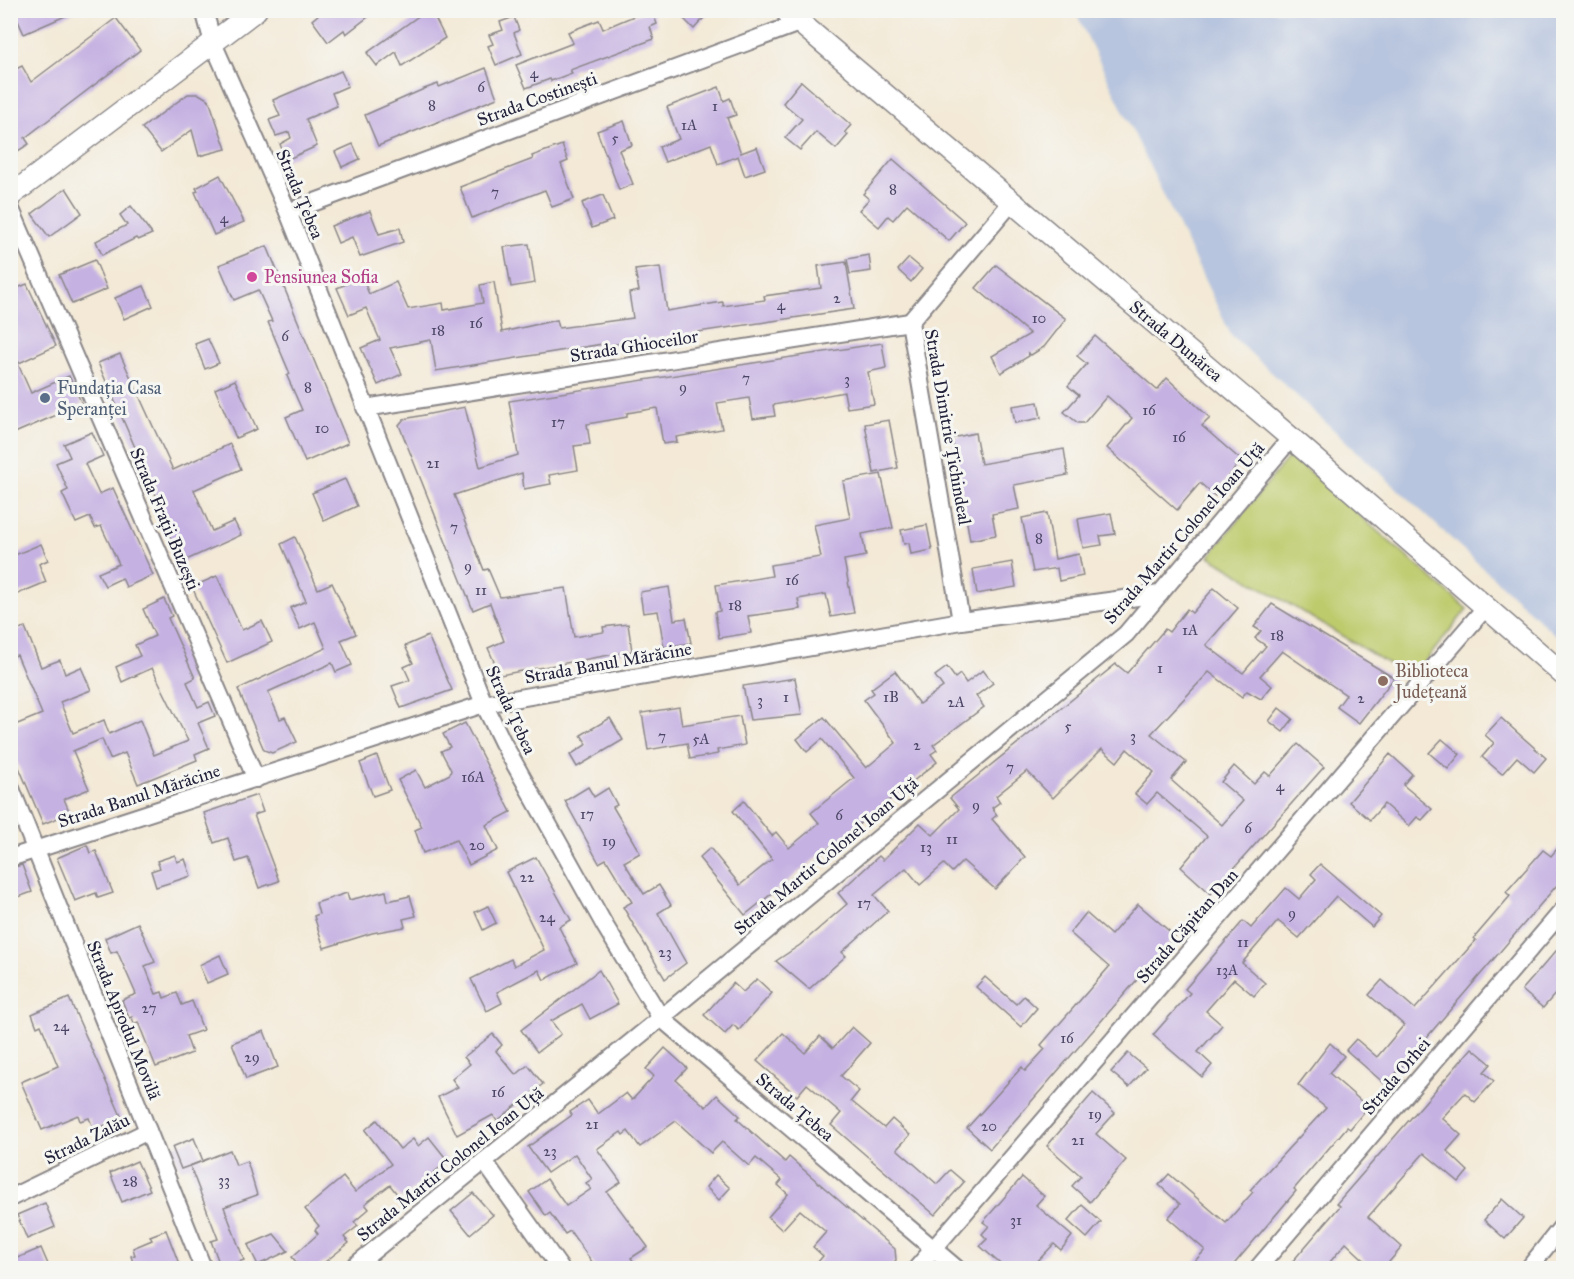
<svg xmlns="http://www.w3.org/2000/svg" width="1574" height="1279" font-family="'IM FELL Great Primer',serif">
  <rect width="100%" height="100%" fill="#f6f6f2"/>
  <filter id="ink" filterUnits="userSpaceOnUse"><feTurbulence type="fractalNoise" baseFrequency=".0167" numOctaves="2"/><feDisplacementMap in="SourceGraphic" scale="12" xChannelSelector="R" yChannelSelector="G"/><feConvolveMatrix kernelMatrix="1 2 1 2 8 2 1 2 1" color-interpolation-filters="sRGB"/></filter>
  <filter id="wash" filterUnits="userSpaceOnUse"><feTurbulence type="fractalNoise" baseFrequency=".008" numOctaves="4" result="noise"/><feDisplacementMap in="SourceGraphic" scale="24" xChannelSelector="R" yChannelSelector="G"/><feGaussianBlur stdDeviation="1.35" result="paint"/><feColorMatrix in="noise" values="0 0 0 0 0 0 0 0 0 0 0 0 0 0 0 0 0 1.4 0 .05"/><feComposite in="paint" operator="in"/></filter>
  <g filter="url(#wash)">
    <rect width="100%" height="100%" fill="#f3e9d6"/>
    <path fill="#b8c5de" d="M1075 11H1563V642L1231 335Z"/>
    <path fill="#becb6c" stroke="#707654" stroke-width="1.5" d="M1290 455 1467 609 1412 678 1209 556Z"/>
    <g id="blocks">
      <g fill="#c6b2e2">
        <path d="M13 10H79L24 34Z"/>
        <path d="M324 10H377L346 34 344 30 328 42 312 20Z"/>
        <path d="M427 10H431L445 38 402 66 396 52 377 66 367 53Z"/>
        <path d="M648 10H652L657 24 650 27 654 39 570 70 572 73 551 81 550 79 526 88 516 65 573 43 568 32 599 20 603 29Z"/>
        <path d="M675 10H711L694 29Z"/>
        <path d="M514 17 519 30 514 33 522 54 496 65 488 46 493 44 489 35 503 30 500 22Z"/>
        <path d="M116 18 140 50 47 121 25 138 29 144 10 156V72L22 66 31 82Z"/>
        <path d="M486 68 497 98 378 146 365 115 424 89 438 84 439 87Z"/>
        <path d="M341 71 348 86 332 93 337 106 306 119 317 146 286 160 280 144 291 138 289 132 276 136 269 120 280 116 273 100Z"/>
        <path d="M801 81 851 125 845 132 848 135 836 149 816 132 800 150 785 138 802 119 783 103Z"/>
        <path d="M719 87 724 101 730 98 736 115 727 118 741 153 757 147 765 169 745 176 738 156 718 164 711 144 665 162 659 147 679 139 667 107Z"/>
        <path d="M188 94H199L209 100 226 149 199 156 192 130 161 152 142 128Z"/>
        <path d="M624 121 632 145 619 150 633 184 619 190 597 131Z"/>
        <path d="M353 144 360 159 342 167 335 152Z"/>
        <path d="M562 145 568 161 561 164 574 199 552 207 545 190 472 218 460 187 533 159 532 156Z"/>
        <path d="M893 159 965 222 949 241 907 204 893 220 888 216 879 227 859 210 869 199 863 194Z"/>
        <path d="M220 175 244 222 214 235 195 192 198 191 196 188Z"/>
        <path d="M66 188 82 213 49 237 32 214Z"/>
        <path d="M603 195 613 220 592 228 582 203Z"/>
        <path d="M131 206 152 234 138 240 136 238 102 255 96 241 127 225 120 215Z"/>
        <path d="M370 211 379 234 400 228 403 242 360 257 352 237 338 243 331 226Z"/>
        <path d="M529 244 535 283 511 287 504 247Z"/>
        <path d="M267 246 348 443 305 462 286 417 302 410 287 376 290 374 268 322 272 321 258 290 234 300 219 265Z"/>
        <path d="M869 255 871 271 850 274 847 259Z"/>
        <path d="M909 258 922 269 911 282 898 270Z"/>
        <path d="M95 260 107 289 72 304 59 275Z"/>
        <path d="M846 262 854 309 603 346V344L436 371 431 340 390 348 402 374 378 385 361 348 380 340 366 308 349 315 337 288 362 277 369 294 396 282 408 309 443 303 444 310 483 303 480 285 494 282 502 332 557 320 559 328 633 318 629 293 639 291 635 270 660 267 667 311 723 302V306L765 300 764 296 821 288 818 266Z"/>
        <path d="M996 265 1066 319 1044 347 1031 355 1028 353 1029 356 1001 373 992 356 1030 334 976 288Z"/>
        <path d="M27 284 56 346 19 363 10 345V291Z"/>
        <path d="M144 286 153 306 124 319 115 298Z"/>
        <path d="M1095 336 1157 390 1167 378 1210 418 1202 426 1241 460 1215 496 1200 483 1177 510 1107 448 1132 418 1107 396 1084 423H1078L1064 412 1079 395 1068 386 1087 364 1077 356Z"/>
        <path d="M208 339 219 363 205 369 195 344Z"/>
        <path d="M882 343 886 368 868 372 874 404 847 408 844 392 773 405 775 416 753 419 749 398 717 403 722 429 676 437 677 442 663 444 657 408 627 413V417L587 424 590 444 574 446 578 470 549 475 551 484 524 489 522 473 454 495 484 570 488 569 500 597 566 588 574 637 604 632 603 627 628 624 632 651 500 675 488 648 504 641 490 603 473 610 399 425 404 419 465 407 480 467 518 455 509 401Z"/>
        <path d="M10 346 31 393 69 376 82 404 10 435Z"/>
        <path d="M120 354 173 470 230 444 241 469 194 490 212 531 234 521 241 535 182 562 162 520 166 518 98 363Z"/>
        <path d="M235 380 257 429 236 438 215 389Z"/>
        <path d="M1038 402 1041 418 1015 423 1012 406Z"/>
        <path d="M889 420 898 468 874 473 865 424Z"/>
        <path d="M92 432 103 456 85 464 99 494 113 488 153 575 126 587 122 578 105 586 98 573 119 564 101 526 95 528 90 517 76 523 62 493 68 490 56 463 70 457 64 444Z"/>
        <path d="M975 433 981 464 1064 449 1068 475 1014 485 1019 509 992 514 996 535 970 540 952 438Z"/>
        <path d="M881 474 893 528 862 534 866 556 844 560 854 613 831 617 826 594 798 599 800 609 748 616 751 633 719 638 715 612 720 611 716 585 772 576 770 565 821 557 814 525 850 518 843 481Z"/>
        <path d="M345 479 357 506 324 521 312 493Z"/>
        <path d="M1047 513 1055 559 1079 554 1083 576 1059 581 1057 568 1033 572 1022 518Z"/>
        <path d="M1111 513 1115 534 1100 536 1102 545 1083 548 1078 519Z"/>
        <path d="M927 525 932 550 911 554 909 543 904 544 901 530Z"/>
        <path d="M295 537 318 589 332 583 356 634 341 640 352 665 336 672 332 663 268 692 280 719 285 717 297 742 272 753 264 750 238 689 326 648 315 622 300 629 290 608 306 601 281 544Z"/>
        <path d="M41 544 48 560 39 564 46 582 10 597V557Z"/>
        <path d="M1012 562 1016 587 977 594 973 569Z"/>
        <path d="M217 576 242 630 262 621 272 642 227 663 192 587Z"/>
        <path d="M669 587 674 620 686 618 691 643 664 647 658 611 643 613 640 592Z"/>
        <path d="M1214 588 1238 608 1206 645 1243 673 1266 646 1255 638 1261 631 1254 627 1272 604 1394 678 1359 723 1337 707 1346 695 1282 651 1260 676 1272 686 1261 699 1247 691 1242 697 1209 672 1151 734 1186 762 1171 780 1222 825 1243 801 1221 782 1234 766 1254 784 1265 772 1270 776 1298 744 1324 767 1211 894 1181 867 1207 836 1157 793 1147 804 1135 794 1154 772 1127 749 1117 762 1102 749 1053 798 1027 771 996 796 1000 802 992 808 997 815 992 819 1025 857 995 889 963 861 952 872 944 864 920 885 906 868 874 895 888 911 842 952 846 956 809 989 776 961 800 945 847 904 838 893 879 856 883 860 920 823 933 835 959 809 950 798 1116 664 1127 673 1165 629 1169 632 1187 609 1192 613Z"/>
        <path d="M164 599 172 616 168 618 195 678 187 682 198 707 209 702 215 716 198 723 209 748 195 754 197 760 138 784 125 753 110 759 102 739 73 751 89 789 64 799 70 813 43 824 10 746V727L42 714 17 655 10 657V633L25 627 41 667 60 660 65 674 81 667 91 690 60 702 73 733 104 720 109 734 140 720 154 755 188 741 152 668 122 682 116 667 140 656 135 645 155 636 143 609Z"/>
        <path d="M428 636 452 690 401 708 392 686 410 680 404 667 413 663 405 646Z"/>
        <path d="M947 667 955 678 960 674 966 683 983 670 993 683 976 696 984 707 933 745 937 750 931 754 937 762 745 915 699 858 710 848 740 885 772 859 733 811 744 801 772 836 776 832 789 848 819 823 811 813 854 778 822 739 807 752 797 739 824 717 866 768 896 743 864 700 874 693 871 689 895 671 919 704 943 687 935 676Z"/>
        <path d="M795 678 802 715 750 720 743 686Z"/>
        <path d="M679 707 682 725 740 716 745 745 717 750 718 754 690 759 687 743 648 750 642 713Z"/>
        <path d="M1279 708 1293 719 1283 732 1269 721Z"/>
        <path d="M610 718 623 740 577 767 570 755 587 744 581 735Z"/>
        <path d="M1501 718 1546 758 1534 772 1517 757 1502 774 1482 757 1494 743 1485 735Z"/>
        <path d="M465 723 511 812 486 825 498 850 469 865 456 840 423 853 415 830 422 827 398 780 416 770 425 787 450 774 451 770 441 751 450 747 443 734Z"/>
        <path d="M1442 739 1460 754 1448 769 1429 753Z"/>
        <path d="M1390 754 1412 774 1403 785 1432 809 1422 820 1417 817 1409 826 1384 804 1370 820 1349 802Z"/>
        <path d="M377 756 390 790 373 796 360 763Z"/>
        <path d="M588 787 594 797 608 788 617 805 613 807 640 853 624 862 644 894 659 885 671 905 658 913 686 963 665 979 623 907 632 902 606 859 599 863 565 801Z"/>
        <path d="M257 795 263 812 254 815 279 881 259 888 248 858 236 862 228 838 214 843 204 813Z"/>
        <path d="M1563 842V878L1386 1085 1346 1050 1356 1039 1377 1057 1404 1025 1369 995 1382 980 1415 1009 1476 940 1474 938 1510 896 1506 892 1543 850 1551 856Z"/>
        <path d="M87 845 90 853 96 851 113 893 98 898 96 893 75 901 57 858Z"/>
        <path d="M175 855 177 862 185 859 191 876 156 887 151 871 160 868 157 861Z"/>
        <path d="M536 857 571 920 559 927 577 963 544 980 539 970 497 992 502 1003 487 1011 471 979 511 959 514 966 544 950 506 872Z"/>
        <path d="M1320 864 1381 916 1372 927 1336 896 1299 938 1278 921 1242 963 1265 983 1254 996 1234 979 1206 1011 1222 1025 1198 1052 1212 1065 1202 1077 1153 1035 1190 993 1185 989 1243 921 1251 928 1286 888 1299 899 1316 879 1311 874Z"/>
        <path d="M22 865 32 892 10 900V868Z"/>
        <path d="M386 891 388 901 410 896 416 916 403 919 405 927 372 933 324 948 314 916 319 914 316 903 347 893 349 900Z"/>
        <path d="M1138 904 1175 936 990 1149 967 1128 1022 1067 1025 1071 1045 1049 1041 1045 1109 967 1070 933 1086 913 1111 935Z"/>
        <path d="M488 906 496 923 483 930 475 912Z"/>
        <path d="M138 923 155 962 145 966 156 994 162 992 164 998 177 993 182 1005 192 1001 203 1030 186 1036 192 1053 156 1067 138 1022 134 1024 132 1017 129 1018 122 1000 136 994 117 951 111 953 105 938Z"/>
        <path d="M1563 943V985L1543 1008 1522 990Z"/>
        <path d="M220 955 228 974 207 983 199 965Z"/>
        <path d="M599 970 618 1004 590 1019 582 1004 551 1021 561 1034 537 1052 521 1030Z"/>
        <path d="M985 977 1016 1004 1024 996 1037 1008 1021 1027 976 987Z"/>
        <path d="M757 979 772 993 739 1030 733 1025 725 1034 704 1015 733 983 743 992Z"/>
        <path d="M69 998 122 1118 94 1130 89 1118 80 1121 78 1115 42 1130 21 1082 58 1066 41 1025 37 1027 32 1014Z"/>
        <path d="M852 1027 870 1043 841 1076 859 1091 851 1101 884 1128 892 1119 910 1135 897 1149 937 1184 950 1170 964 1182 935 1215 831 1125 841 1113 807 1084 797 1096 757 1061 783 1033 805 1053 820 1036 833 1048Z"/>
        <path d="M264 1031 278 1067 246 1079 232 1043Z"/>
        <path d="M493 1034 502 1045 496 1051 516 1075 528 1065 543 1084 497 1121 493 1115 457 1135 438 1097 458 1087 452 1079 470 1064 464 1057Z"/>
        <path d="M1330 1043 1344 1056 1329 1073 1368 1107 1350 1129 1347 1127 1294 1189 1296 1191 1230 1269H1204L1195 1261 1205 1250 1168 1218 1180 1204 1159 1185 1169 1174 1226 1223 1253 1192 1250 1190 1326 1108 1298 1085Z"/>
        <path d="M665 1048 687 1068 676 1080 706 1107 717 1095 740 1116 737 1119 785 1162 789 1157 895 1249 896 1260 889 1269H812L823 1256 813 1247 826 1232 800 1210 782 1230 768 1217 788 1194 778 1185 782 1180 756 1158 749 1166 722 1142 711 1153 676 1121 640 1147 628 1131 623 1135 621 1132 597 1149 621 1182 607 1192 648 1247 631 1258 639 1269H597L570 1231 565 1234 550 1213 546 1216 529 1192 547 1179 566 1206 591 1189 586 1183 592 1179 575 1154 547 1173 528 1147 572 1115 570 1112 588 1100 598 1114 626 1093 632 1100 654 1076 646 1069Z"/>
        <path d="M1472 1048 1491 1064 1484 1072 1494 1081 1475 1102 1465 1093 1442 1118 1461 1135 1447 1151 1468 1171 1459 1182 1424 1153 1368 1217 1402 1247 1383 1269H1374L1346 1243 1324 1269H1286L1340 1206 1337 1203Z"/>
        <path d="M1128 1053 1146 1068 1129 1087 1111 1072Z"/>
        <path d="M1093 1093 1115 1113 1096 1134 1126 1160 1090 1202 1072 1186 1081 1176 1047 1146Z"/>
        <path d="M377 1120 400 1149 413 1139 418 1146 429 1137 448 1161 401 1199 390 1185 365 1204 369 1209 354 1222 358 1226 344 1237 349 1243 316 1269H302L292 1257 318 1234 315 1230 319 1226 305 1209 343 1177 355 1192 391 1164 365 1130Z"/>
        <path d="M194 1138 203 1161 181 1169 172 1147Z"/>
        <path d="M230 1150 236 1165 247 1161 257 1195 224 1207 244 1260 221 1268 211 1241 218 1239 190 1166Z"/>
        <path d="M137 1161 150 1190 122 1202 110 1173Z"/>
        <path d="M716 1175 730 1188 719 1200 706 1187Z"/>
        <path d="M1022 1177 1044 1196 1036 1205 1072 1236 1061 1250 1054 1244 1030 1269H1006L980 1246 987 1239 982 1234 989 1226 983 1222Z"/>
        <path d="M473 1193 493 1215 470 1234 451 1211Z"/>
        <path d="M1502 1199 1523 1218 1505 1239 1484 1220Z"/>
        <path d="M45 1203 55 1227 27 1239 17 1215Z"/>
        <path d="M1082 1205 1101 1222 1087 1238 1068 1221Z"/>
        <path d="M166 1230 181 1269H135L131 1256 135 1255 133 1248 152 1240 150 1236Z"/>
        <path d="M274 1234 288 1251 258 1265 248 1245Z"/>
        <path d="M41 1248 50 1269H10V1261Z"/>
      </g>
    </g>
  </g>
  <g filter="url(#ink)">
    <use href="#blocks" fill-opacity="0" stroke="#8a8688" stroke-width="1.5"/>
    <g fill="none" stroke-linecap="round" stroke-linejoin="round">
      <g stroke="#8a8688" stroke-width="20">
        <g id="minor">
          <path d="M204 10 213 43 288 212 484 704 503 743 605 926 661 1018 956 1268"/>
          <path d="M10 207 256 779"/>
          <path d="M288 212 799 23"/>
          <path d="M365 408 910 322"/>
          <path d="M961 621 910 322 1011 203"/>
          <path d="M10 786 203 1268"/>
          <path d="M10 858 484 704 961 621 1160 594"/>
          <path d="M484 1161 560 1268"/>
          <path d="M10 1198 148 1131"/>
          <path d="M352 1268 661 1018 1126 634 1291 438"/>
          <path d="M917 1268 1485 608"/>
          <path d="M1258 1268 1564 909"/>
          <path d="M1529 1268 1564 1224"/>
        </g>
      </g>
      <g stroke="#8a8688" stroke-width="24">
        <g id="tertiary">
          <path d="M785 10 1291 438 1564 675"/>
          <path d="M10 196 256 10"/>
        </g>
      </g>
      <use href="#minor" stroke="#fff" stroke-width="16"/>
      <use href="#tertiary" stroke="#fff" stroke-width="21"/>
    </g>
  </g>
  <circle fill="#d1479c" stroke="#f6f6f2" stroke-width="2" cx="252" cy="277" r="6"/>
  <circle fill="#5c6f8a" stroke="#f6f6f2" stroke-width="2" cx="45" cy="398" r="6"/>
  <circle fill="#8d6e63" stroke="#f6f6f2" stroke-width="2" cx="1383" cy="681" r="6"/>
  <g text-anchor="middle" stroke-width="6" stroke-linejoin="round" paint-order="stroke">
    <g font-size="15" fill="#4b4665">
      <text x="534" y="78">4</text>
      <text x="481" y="92">6</text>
      <text x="432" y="110">8</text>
      <text x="715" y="111">1</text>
      <text x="689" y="130">1A</text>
      <text x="615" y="143">5</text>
      <text x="893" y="194">8</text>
      <text x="495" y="197">7</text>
      <text x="224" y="223">4</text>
      <text x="837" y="303">2</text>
      <text x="781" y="310">4</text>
      <text x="1039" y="323">10</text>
      <text x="476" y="328">16</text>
      <text x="438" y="335">18</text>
      <text x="285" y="341">6</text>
      <text x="746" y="383">7</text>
      <text x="847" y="384">3</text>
      <text x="308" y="392">8</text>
      <text x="683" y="392">9</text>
      <text x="1149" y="415">16</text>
      <text x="558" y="427">17</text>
      <text x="322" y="433">10</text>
      <text x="1179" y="442">16</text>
      <text x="433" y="468">21</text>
      <text x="454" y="532">7</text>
      <text x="1039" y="543">8</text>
      <text x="468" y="571">9</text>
      <text x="792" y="585">16</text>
      <text x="481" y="595">11</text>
      <text x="735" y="610">18</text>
      <text x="1190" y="635">1A</text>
      <text x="1277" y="640">18</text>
      <text x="1160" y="673">1</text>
      <text x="786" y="702">1</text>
      <text x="891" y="702">1B</text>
      <text x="1361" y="703">2</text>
      <text x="760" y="705">3</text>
      <text x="956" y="707">2A</text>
      <text x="1068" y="731">5</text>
      <text x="662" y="741">7</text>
      <text x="1133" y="741">3</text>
      <text x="701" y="744">5A</text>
      <text x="917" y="750">2</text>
      <text x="1010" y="772">7</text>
      <text x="473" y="782">16A</text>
      <text x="1280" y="791">4</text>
      <text x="976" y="810">9</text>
      <text x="587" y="819">17</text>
      <text x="839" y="820">6</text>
      <text x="1248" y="833">6</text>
      <text x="952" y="844">11</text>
      <text x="609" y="846">19</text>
      <text x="477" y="850">20</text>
      <text x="926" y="852">13</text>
      <text x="527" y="882">22</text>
      <text x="864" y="908">17</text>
      <text x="1292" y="918">9</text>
      <text x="547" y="922">24</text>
      <text x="1243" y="947">11</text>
      <text x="665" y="957">23</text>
      <text x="1227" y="975">13A</text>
      <text x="149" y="1013">27</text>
      <text x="61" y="1031">24</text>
      <text x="1067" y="1043">16</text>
      <text x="252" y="1062">29</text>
      <text x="498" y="1097">16</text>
      <text x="1095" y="1119">19</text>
      <text x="592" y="1129">21</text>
      <text x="989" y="1131">20</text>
      <text x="1078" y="1145">21</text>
      <text x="550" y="1156">23</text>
      <text x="224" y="1185">33</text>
      <text x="130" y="1186">28</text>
      <text x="1016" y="1225">31</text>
    </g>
    <g font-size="18" fill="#22223b" stroke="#f6f6f2">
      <text transform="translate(537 99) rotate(-20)" y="6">Strada Costinești</text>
      <text transform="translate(300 194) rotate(67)" y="6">Strada Țebea</text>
      <text transform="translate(1176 341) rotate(40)" y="6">Strada Dunărea</text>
      <text transform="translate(634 346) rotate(-9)" y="6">Strada Ghioceilor</text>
      <text transform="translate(948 427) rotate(80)" y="6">Strada Dimitrie Țichindeal</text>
      <text transform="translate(165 519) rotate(67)" y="6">Strada Frații Buzești</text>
      <text transform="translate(1184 533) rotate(-49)" y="6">Strada Martir Colonel Ioan Uță</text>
      <text transform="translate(608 663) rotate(-10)" y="6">Strada Banul Mărăcine</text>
      <text transform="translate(511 710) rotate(65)" y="6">Strada Țebea</text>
      <text transform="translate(139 796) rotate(-18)" y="6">Strada Banul Mărăcine</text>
      <text transform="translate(826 856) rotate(-40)" y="6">Strada Martir Colonel Ioan Uță</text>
      <text transform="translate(1187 926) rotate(-49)" y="6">Strada Căpitan Dan</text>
      <text transform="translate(124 1020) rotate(68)" y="6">Strada Aprodul Movilă</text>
      <text transform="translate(1396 1076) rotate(-50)" y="6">Strada Orhei</text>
      <text transform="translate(795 1107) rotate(40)" y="6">Strada Țebea</text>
      <text transform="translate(87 1139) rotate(-26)" y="6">Strada Zalău</text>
      <text transform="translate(450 1164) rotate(-39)" y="6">Strada Martir Colonel Ioan Uță</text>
    </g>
    <g font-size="18" fill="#b23c85" stroke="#f6f6f2" text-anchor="start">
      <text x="264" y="283">Pensiunea Sofia</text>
    </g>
    <g font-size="18" fill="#4e5e75" stroke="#f6f6f2" text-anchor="start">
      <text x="57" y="394">Fundația Casa<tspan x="57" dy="21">Speranței</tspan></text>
    </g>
    <g font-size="18" fill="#785e54" stroke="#f6f6f2" text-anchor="start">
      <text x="1395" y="677">Biblioteca<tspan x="1395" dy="21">Județeană</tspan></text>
    </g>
  </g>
  <rect width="1574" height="1279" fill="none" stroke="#f6f6f2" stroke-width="36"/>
</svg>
